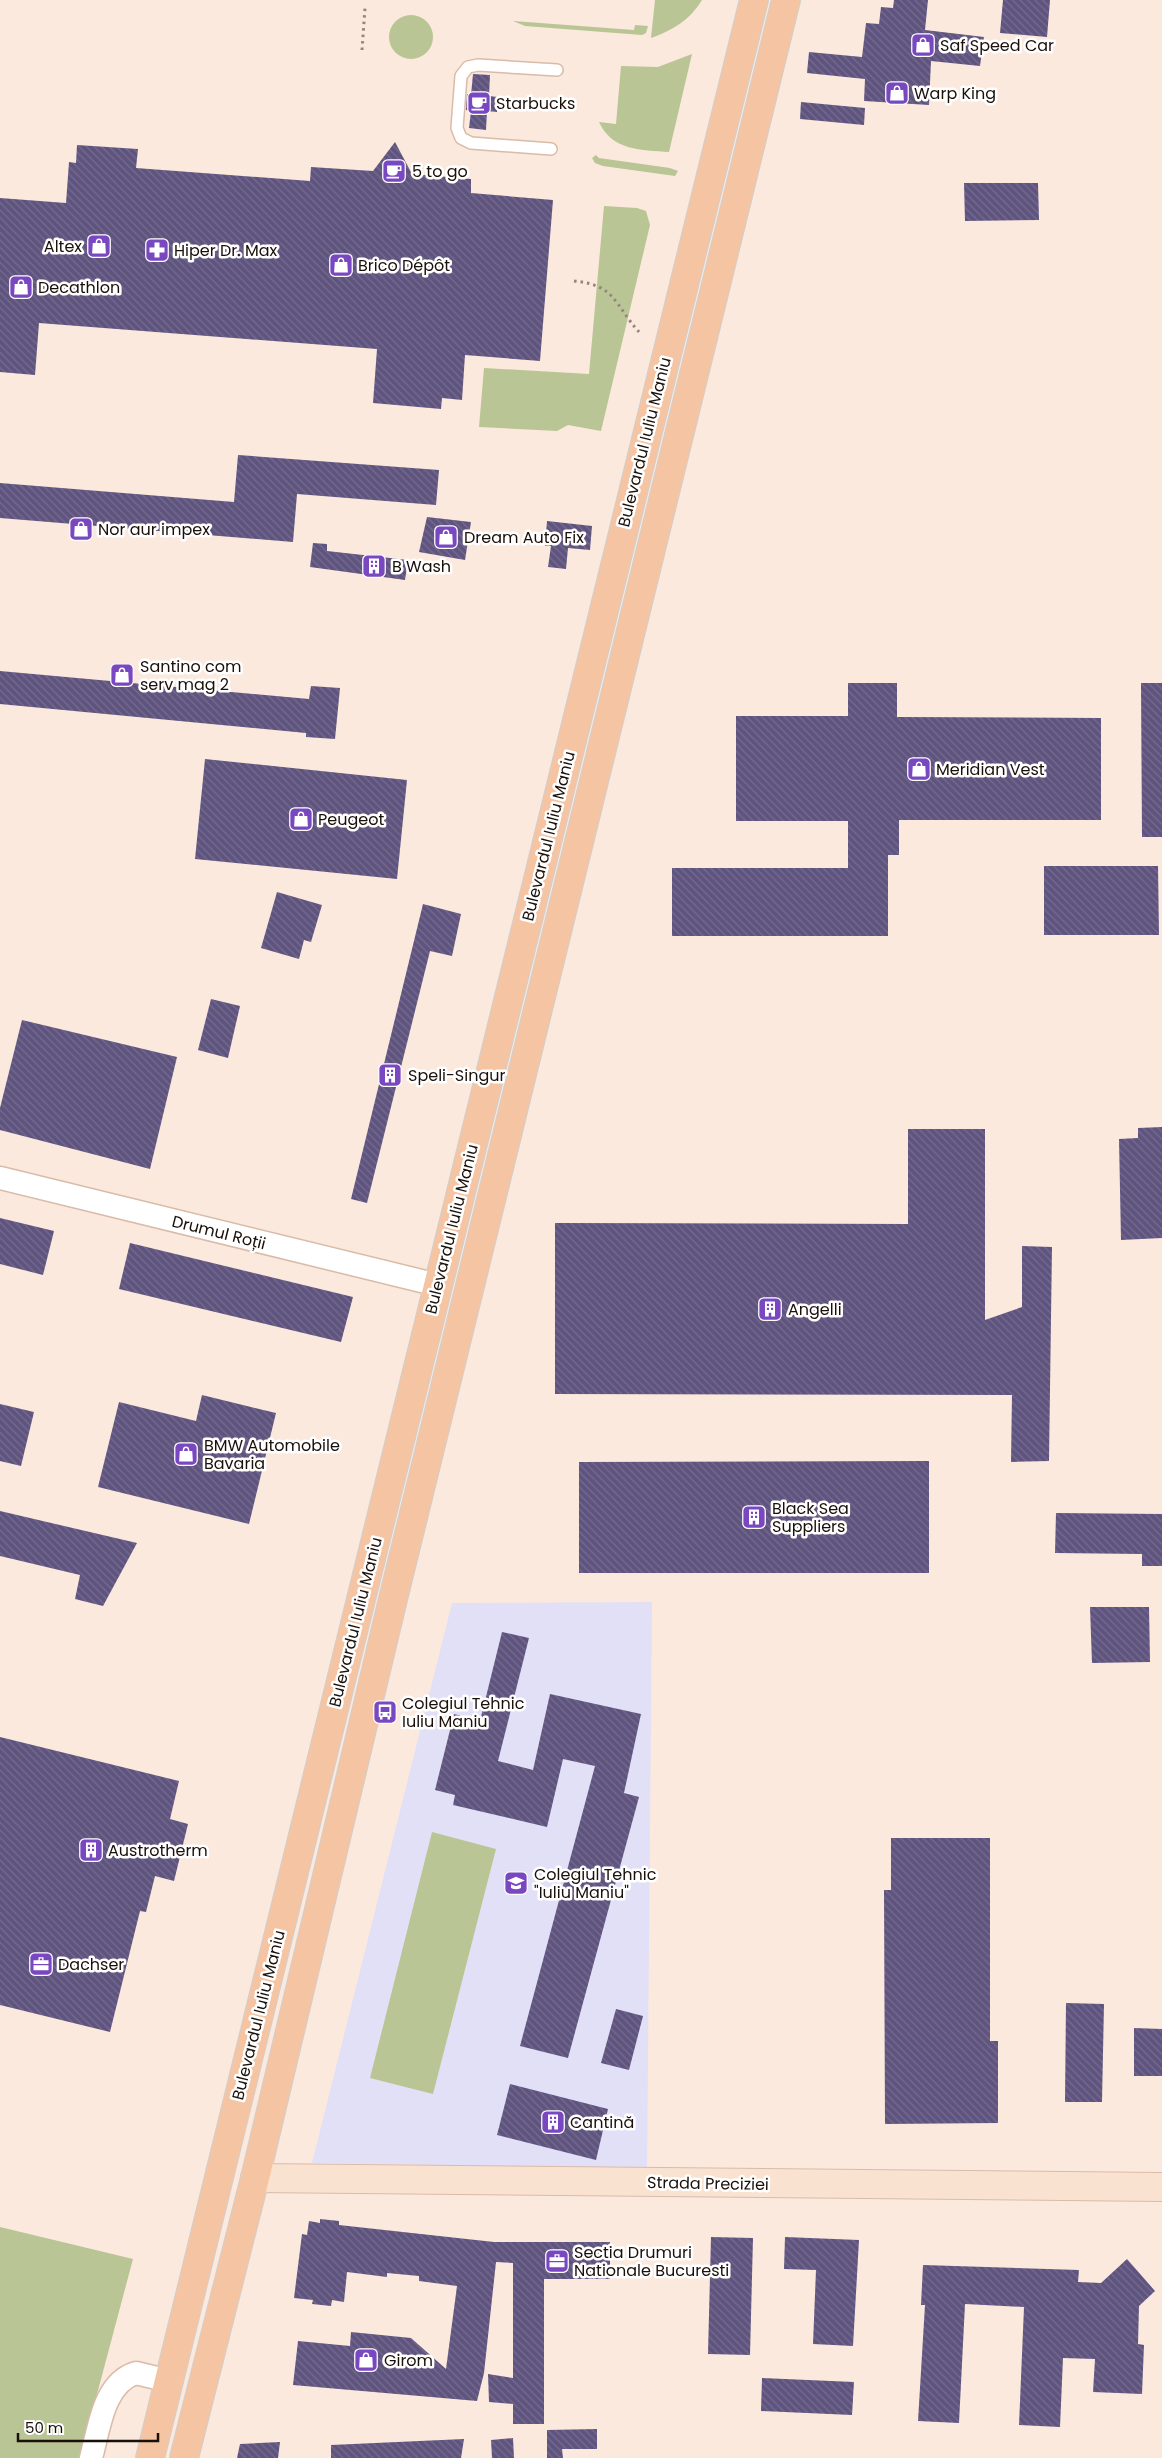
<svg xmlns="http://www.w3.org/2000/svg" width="1162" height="2458" font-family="Poppins,sans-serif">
  <defs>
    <pattern id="building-back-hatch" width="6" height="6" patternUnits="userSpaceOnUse" patternTransform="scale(1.25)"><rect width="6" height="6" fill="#5f547f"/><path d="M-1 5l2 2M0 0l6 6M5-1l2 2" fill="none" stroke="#766d8d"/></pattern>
  </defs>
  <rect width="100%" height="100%" fill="#fbe9dd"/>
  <path fill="#e2e0f6" d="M652 1602 647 2168 312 2163 452 1603Z"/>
  <g fill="#b9c594">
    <path d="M655 0H702C690 20 673 30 651 38Z"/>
    <circle cx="411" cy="37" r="22"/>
    <path d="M513 21 634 30 635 25 648 26 646 33 642 35 525 26Z"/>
    <path d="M692 54 669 152C642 150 612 151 599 122L616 124 621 66 658 67Z"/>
    <path d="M596 155 599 158 670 168 678 171 675 176 603 166 595 163 592 158Z"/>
    <path d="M604 206 637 208 646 211 650 225 601 431 568 425 557 431 479 427 484 368 589 374Z"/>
    <path d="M432 1832 496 1849 433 2094 370 2078Z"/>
    <path d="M0 2227 133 2259 80 2458H0Z"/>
  </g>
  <g fill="url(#building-back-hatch)">
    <path d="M894 0H928L925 30 984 37 980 66 931 61 929 105 864 101 865 79 807 73 809 52 862 57 866 23 879 24 881 7 893 8Z"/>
    <path d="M1003 0H1050L1047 37 1000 33Z"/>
    <path d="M473 74 490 75 489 96 498 97 497 112 487 111 486 130 469 128 471 111 466 110 467 94 471 95Z"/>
    <path d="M801 102 865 108 864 125 800 119Z"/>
    <path d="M395 142 412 174 471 179V193L553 200 540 361 465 355 462 400 442 398 441 409 373 403 377 349 39 323 35 375 0 372V198L66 203 69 162 76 163 77 145 138 149 136 168 310 181 311 167 373 171Z"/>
    <path d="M964 183H1038L1039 220 965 221Z"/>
    <path d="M238 455 439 470 436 505 297 494 293 542 0 518V483L234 502Z"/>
    <path d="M427 517 471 522 465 560 419 552Z"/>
    <path d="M547 521 592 526 590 550 568 548 566 569 548 567 551 546H545Z"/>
    <path d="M313 543 327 544V551L408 560 405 580 310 567Z"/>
    <path d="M0 671 309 699 311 686 340 688 335 739 306 737V733L0 704Z"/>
    <path d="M848 683H897V717L1101 718V820H899V855H888V936H672V868H848V821H736V716H848Z"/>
    <path d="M1141 683H1162V837H1142Z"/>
    <path d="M205 759 407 780 397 879 195 859Z"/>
    <path d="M1044 866H1158L1159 935H1044Z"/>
    <path d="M277 892 322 905 311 942 304 940 299 959 261 948Z"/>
    <path d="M423 904 461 914 452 956 430 951 367 1203 351 1199Z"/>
    <path d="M211 999 240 1006 228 1058 198 1050Z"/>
    <path d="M22 1020 177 1057 150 1169 0 1130V1108Z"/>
    <path d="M1162 1127V1238L1121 1240 1119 1139 1138 1138V1128Z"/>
    <path d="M908 1129H985V1320L1022 1307V1246L1052 1247 1049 1461 1011 1462 1012 1395 555 1394V1223L908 1224Z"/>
    <path d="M0 1218 54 1231 43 1275 0 1264Z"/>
    <path d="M130 1243 353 1297 341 1342 119 1289Z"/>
    <path d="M202 1395 276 1413 249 1524 98 1487 119 1402 196 1421Z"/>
    <path d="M0 1404 34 1412 21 1466 0 1461Z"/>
    <path d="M929 1461V1573H579V1462Z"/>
    <path d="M0 1511 47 1522 137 1543 103 1606 75 1599 80 1575 0 1556Z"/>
    <path d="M1056 1513 1162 1514V1566H1142V1554L1055 1553Z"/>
    <path d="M1090 1607H1149L1150 1662 1092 1663Z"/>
    <path d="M502 1632 529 1638 498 1761 533 1770 550 1694 641 1714 624 1793 639 1797 568 2058 520 2046 595 1766 563 1759 547 1827 453 1805 455 1795 435 1790 454 1714 480 1721Z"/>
    <path d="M0 1737 179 1781 170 1819 188 1824 174 1881 155 1876 146 1912 140 1911 110 2032 0 2005Z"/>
    <path d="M891 1838H990V2041H998V2123L885 2124 884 1890H891Z"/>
    <path d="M1066 2003 1104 2004 1102 2102H1065Z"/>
    <path d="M616 2009 643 2016 629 2070 601 2063Z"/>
    <path d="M1134 2028 1162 2029V2076H1134Z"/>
    <path d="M510 2084 608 2109 596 2160 497 2135Z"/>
    <path d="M320 2219 339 2221V2225L494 2242H610V2279H544V2424H513V2404L489 2402 488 2374 513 2378V2263L496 2262 484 2373 477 2401 293 2385 298 2341 350 2346 351 2332 411 2338 446 2369 457 2286 419 2281V2276L387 2273V2277L347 2272 344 2302 332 2300 331 2306 312 2304 313 2300 294 2298 302 2234 307 2235 309 2221 320 2223Z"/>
    <path d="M711 2237 753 2238 750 2355 708 2354Z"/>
    <path d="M785 2237 859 2240 853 2346 813 2344 816 2270 784 2269Z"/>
    <path d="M1127 2259 1155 2291 1139 2306 1138 2344 1144 2345 1142 2394 1093 2392 1095 2359 1063 2358 1060 2427 1019 2425 1024 2307 965 2304 959 2423 918 2421 925 2305H921L923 2265 1079 2270 1078 2282 1101 2283Z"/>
    <path d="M762 2378 854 2382 852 2415 761 2411Z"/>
    <path d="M597 2429V2449H562L563 2458H547V2430Z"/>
    <path d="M513 2438 514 2458H492L491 2440Z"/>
    <path d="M464 2439 461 2458H331V2445Z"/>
    <path d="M280 2442 278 2458H237L240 2444Z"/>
  </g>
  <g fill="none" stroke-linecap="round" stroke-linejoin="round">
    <g stroke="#d9bba8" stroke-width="14">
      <path id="lane" d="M551 149 471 143 461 138 457 128 461 76 468 67 478 65 557 70"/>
    </g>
    <g stroke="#d9bba8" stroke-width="25">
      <g id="street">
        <path d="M0 1178 438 1285"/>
        <path d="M91 2458C99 2430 103 2383 136 2373L169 2381"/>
      </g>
    </g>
    <g stroke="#d9bba8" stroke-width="30">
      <path id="secondary" d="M255 2178 1162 2187"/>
    </g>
    <g stroke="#d1cfce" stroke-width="30">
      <g id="primary">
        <path d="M150 2458 754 0"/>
        <path d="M184 2458 255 2178 393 1599 786 0"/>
      </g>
    </g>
    <g stroke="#95867d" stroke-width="3" stroke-dasharray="2.5 4" stroke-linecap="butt">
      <path d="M362 50 365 8"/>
      <path d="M574 281C616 285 614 304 639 332"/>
    </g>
    <use href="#lane" stroke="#fff" stroke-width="11"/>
    <use href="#street" stroke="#fff" stroke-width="22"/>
    <use href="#secondary" stroke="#fae2d1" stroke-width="28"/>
    <use href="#primary" stroke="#f5c4a3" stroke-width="28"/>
  </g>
  <defs>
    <g id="shop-square" transform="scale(1.25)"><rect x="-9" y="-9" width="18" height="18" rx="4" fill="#7948c0" stroke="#fff"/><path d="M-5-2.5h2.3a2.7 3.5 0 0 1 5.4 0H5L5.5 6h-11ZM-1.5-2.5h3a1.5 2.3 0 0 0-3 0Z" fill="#fff"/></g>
    <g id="cafe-square" transform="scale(1.25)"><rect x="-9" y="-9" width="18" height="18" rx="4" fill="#7948c0" stroke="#fff"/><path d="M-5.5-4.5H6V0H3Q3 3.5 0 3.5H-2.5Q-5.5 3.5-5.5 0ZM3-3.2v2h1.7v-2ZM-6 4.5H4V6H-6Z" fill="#fff"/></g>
    <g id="pharmacy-square" transform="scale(1.25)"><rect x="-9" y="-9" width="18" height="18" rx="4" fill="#7948c0" stroke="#fff"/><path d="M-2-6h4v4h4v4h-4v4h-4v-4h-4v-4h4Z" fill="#fff"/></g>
    <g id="building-square" transform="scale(1.25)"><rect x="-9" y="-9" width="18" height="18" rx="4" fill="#7948c0" stroke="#fff"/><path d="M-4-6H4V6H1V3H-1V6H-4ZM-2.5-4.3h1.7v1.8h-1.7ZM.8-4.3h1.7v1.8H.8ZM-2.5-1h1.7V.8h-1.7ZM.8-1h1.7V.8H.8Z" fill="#fff"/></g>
    <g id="bus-square" transform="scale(1.25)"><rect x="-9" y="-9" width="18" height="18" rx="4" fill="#7948c0" stroke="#fff"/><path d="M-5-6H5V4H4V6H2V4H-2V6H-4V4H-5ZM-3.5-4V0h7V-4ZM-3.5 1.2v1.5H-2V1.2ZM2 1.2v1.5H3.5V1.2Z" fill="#fff"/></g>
    <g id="school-square" transform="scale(1.25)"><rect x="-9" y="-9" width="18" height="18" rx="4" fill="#7948c0" stroke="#fff"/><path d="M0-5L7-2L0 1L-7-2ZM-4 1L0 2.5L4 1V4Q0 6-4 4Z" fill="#fff"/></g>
    <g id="office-square" transform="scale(1.25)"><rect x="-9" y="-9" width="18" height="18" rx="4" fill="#7948c0" stroke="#fff"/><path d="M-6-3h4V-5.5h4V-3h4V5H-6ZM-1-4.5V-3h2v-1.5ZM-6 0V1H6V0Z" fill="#fff"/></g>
  </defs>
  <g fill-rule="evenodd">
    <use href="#shop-square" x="923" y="45"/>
    <use href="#shop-square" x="897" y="93"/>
    <use href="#cafe-square" x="479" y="103"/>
    <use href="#cafe-square" x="394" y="171"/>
    <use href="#shop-square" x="99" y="246"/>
    <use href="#pharmacy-square" x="157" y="250"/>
    <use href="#shop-square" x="341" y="265"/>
    <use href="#shop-square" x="21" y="287"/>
    <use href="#shop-square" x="81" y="529"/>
    <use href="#shop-square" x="446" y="537"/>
    <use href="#building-square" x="374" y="566"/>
    <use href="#shop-square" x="122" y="675"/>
    <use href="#shop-square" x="919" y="769"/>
    <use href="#shop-square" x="301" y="819"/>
    <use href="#building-square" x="390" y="1075"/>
    <use href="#building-square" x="770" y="1309"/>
    <use href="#shop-square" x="186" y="1454"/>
    <use href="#building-square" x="754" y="1517"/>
    <use href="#bus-square" x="385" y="1712"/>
    <use href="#building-square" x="91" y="1850"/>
    <use href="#school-square" x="516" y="1883"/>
    <use href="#office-square" x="41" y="1964"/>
    <use href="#building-square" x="553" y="2122"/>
    <use href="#office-square" x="557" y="2261"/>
    <use href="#shop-square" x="366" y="2360"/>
  </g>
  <g text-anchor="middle" stroke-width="5" stroke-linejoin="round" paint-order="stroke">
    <g font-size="16" fill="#1a100a" stroke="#fff" text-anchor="start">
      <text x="940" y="51">Saf Speed Car</text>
      <text x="914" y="99">Warp King</text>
      <text x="496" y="109">Starbucks</text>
      <text x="412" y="177">5 to go</text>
      <text x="82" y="252" text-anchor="end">Altex</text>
      <text x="174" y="256">Hiper Dr. Max</text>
      <text x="358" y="271">Brico Dépôt</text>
      <text x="38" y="293">Decathlon</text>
      <text x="98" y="535">Nor aur impex</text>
      <text x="464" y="543">Dream Auto Fix</text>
      <text x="392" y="572">B Wash</text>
      <text x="140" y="672">Santino com<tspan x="140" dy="18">serv mag 2</tspan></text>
      <text x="936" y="775">Meridian Vest</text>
      <text x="318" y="825">Peugeot</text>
      <text x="408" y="1081">Speli-Singur</text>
      <text x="788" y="1315">Angelli</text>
      <text x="204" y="1451">BMW Automobile<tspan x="204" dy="18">Bavaria</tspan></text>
      <text x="772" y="1514">Black Sea<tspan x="772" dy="18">Suppliers</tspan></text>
      <text x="402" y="1709">Colegiul Tehnic<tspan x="402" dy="18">Iuliu Maniu</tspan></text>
      <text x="108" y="1856">Austrotherm</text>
      <text x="534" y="1880">Colegiul Tehnic<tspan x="534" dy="18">"Iuliu Maniu"</tspan></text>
      <text x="58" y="1970">Dachser</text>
      <text x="570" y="2128">Cantină</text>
      <text x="574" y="2258">Sectia Drumuri<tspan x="574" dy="18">Nationale Bucuresti</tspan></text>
      <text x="384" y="2366">Girom</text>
    </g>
    <g font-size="16" fill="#1a100a" stroke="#fff">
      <text transform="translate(644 442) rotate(-76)" y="6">Bulevardul Iuliu Maniu</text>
      <text transform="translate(548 836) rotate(-76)" y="6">Bulevardul Iuliu Maniu</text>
      <text transform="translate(451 1229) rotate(-76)" y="6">Bulevardul Iuliu Maniu</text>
      <text transform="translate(219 1232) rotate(14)" y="6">Drumul Roții</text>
      <text transform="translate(355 1622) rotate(-76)" y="6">Bulevardul Iuliu Maniu</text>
      <text transform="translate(258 2015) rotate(-76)" y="6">Bulevardul Iuliu Maniu</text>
      <text transform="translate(708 2183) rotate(1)" y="6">Strada Preciziei</text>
    </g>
  </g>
  <path d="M18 2433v8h140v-8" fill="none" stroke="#1a100a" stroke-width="2.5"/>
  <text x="25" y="2433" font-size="15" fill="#1a100a" stroke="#ffffff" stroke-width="4" paint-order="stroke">50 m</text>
</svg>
